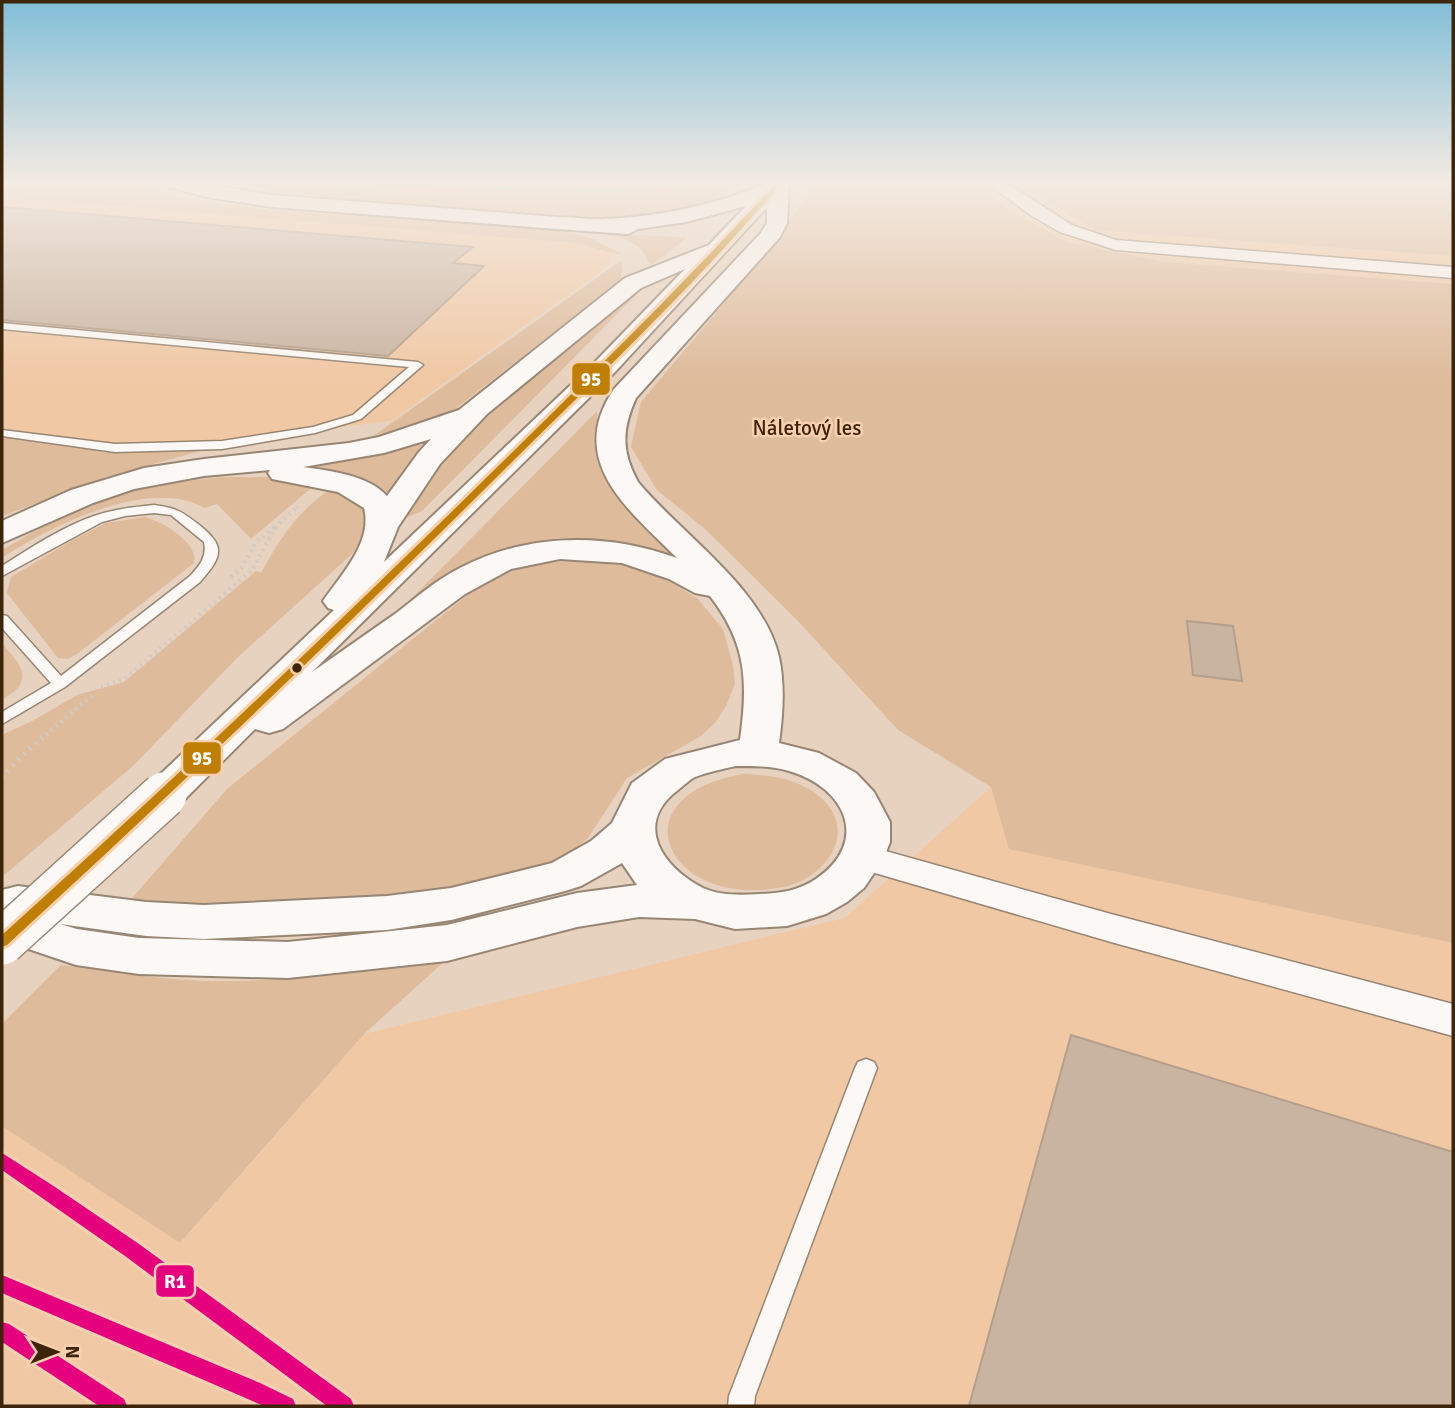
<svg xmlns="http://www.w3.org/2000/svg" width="1455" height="1408" font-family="Signika,sans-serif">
  <rect width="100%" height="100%" fill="#e7d2bf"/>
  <g fill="#f0c8a4">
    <path d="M972 183H1019L1094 230 1453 256V287L1451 284 1165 262 1066 242 1005 207Z"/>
    <path d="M2 197 577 243 600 247 612 254 611 264 391 421 187 446 115 448 2 433Z"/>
    <path d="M991 787 1386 928 1453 943V1406H2V1126L181 1243 364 1034 845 918Z"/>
  </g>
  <g fill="#debb9b">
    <path d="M2 183H137L185 199 260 209 561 231 588 237 622 254C607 254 592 246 577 243L2 197Z"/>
    <path d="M231 183H732L713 201 701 207 618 219 329 198 252 188Z"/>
    <path d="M818 183H972L1005 207 1066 242 1165 262 1452 284 1453 943 1009 849 991 787 898 730 797 620 705 529 657 490 631 447 641 402 741 283Z"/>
    <path d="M1019 183H1453V256L1094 230Z"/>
    <path d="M604 232 687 238 653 264 648 263C645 244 621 237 604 232Z"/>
    <path d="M622 260 621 279 454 410 420 429 362 444Z"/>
    <path d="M631 293 636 295 422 511 408 517 405 514 432 469 503 396Z"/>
    <path d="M597 411C599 426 596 447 599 460 606 494 653 534 678 556L628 544 586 542 411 599Z"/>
    <path d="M2 434 115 448 222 445 106 477 2 516Z"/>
    <path d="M423 444 403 470 387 496 294 466 379 454Z"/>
    <path d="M226 477H277L316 484 251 539 217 504 204 508C150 476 48 527 2 558V550C27 536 52 520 78 509 125 489 176 481 226 477Z"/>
    <path d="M331 489C372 503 380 520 351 555L238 657 133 766 2 877V735L34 720 77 695 124 682 256 571 261 573C279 540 298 510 331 489Z"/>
    <path d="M144 517C161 520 199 543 194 563L77 654 68 659 58 658 7 593 11 577 69 542 106 523Z"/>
    <path d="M579 560 631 566 660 576 697 598 723 629 733 665 735 684 726 706 715 723 701 736 627 778 588 838 568 854 547 866 403 898 190 908 127 904 227 789 481 584 526 565Z"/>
    <path d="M2 643C22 667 36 680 2 700Z"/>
    <path d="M744 774C762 775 780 776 796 783 847 803 852 849 807 878 794 886 777 889 762 890 660 896 622 794 744 774Z"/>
    <path d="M446 960 364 1034 180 1243 2 1126V1024L61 965C115 972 171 982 227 981 300 980 374 971 446 960Z"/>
  </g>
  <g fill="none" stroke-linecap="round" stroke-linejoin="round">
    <g fill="#88cebf" fill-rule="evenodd">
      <path d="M329 183H390L620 189 687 183H707L620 193 332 185Z"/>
      <path d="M814 183H824L821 185Z"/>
    </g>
  </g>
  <g fill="#c9b4a1" stroke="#b39f8b" stroke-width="2">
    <path d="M2 207 473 247 453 263 484 266 388 356 2 320Z"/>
    <path d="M1187 621 1233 626 1242 681 1193 675Z"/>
    <path d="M1071 1035 1453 1152V1406H969Z"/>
  </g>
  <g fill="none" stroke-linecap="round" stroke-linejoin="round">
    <g stroke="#978674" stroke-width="3">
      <g id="lane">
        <path d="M2 323 418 362 423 365 361 419 315 433 222 449 115 452 2 436V430L115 444 222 441 313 427 353 415 409 367 2 329Z"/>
        <path d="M154 505C176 508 181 511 198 524 226 546 223 556 200 582L65 687 2 724V712L51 683 2 628V615L7 616 61 676 190 576C200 565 207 557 204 542L171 515 154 513 125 516 102 522 2 576V566C30 548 62 527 94 516 114 509 134 507 154 505Z"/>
        <path d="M866 1059 874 1062 877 1068 755 1396 754 1406H728L729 1396 855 1068 858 1062Z"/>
      </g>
    </g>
    <g stroke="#978674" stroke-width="3">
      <g id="street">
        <path d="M987 183H1006L1072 225 1116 240 1453 267V278L1116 250 1060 232 1032 216Z"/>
        <path d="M864 845 1111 914 1453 1004V1036L1111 942 851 866 846 857 851 848Z"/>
      </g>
    </g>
    <g stroke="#978674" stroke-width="4">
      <path id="primary" d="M768 183H789L787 223 780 237 636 398C622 429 621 451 638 482 681 534 763 588 779 657 785 685 783 715 779 743L819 753 856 773 874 792 890 822V842L883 860 864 888 847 902 826 914 787 926 735 929 695 919 639 917 577 927 447 961 288 978 139 974 76 965 2 940V890L18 886 146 902 204 905 387 896 451 888 552 863 591 841 612 823 632 783 665 759 740 740C748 682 747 644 710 596L695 593 669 579 622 563 560 559 511 569 465 594 283 729 269 733 255 729 179 805 164 809 149 805 143 795 149 785 334 610 328 608 323 601C341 575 373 542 364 508L338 492 272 479 268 473 270 470 204 476 134 489 93 503 2 543V521L71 490 144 468 204 459 349 443 379 437 459 410 625 278 709 245 746 206 686 222 638 229 628 234 557 229 550 227 547 223 550 219C567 214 586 221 604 219 662 216 715 205 768 183ZM767 207V223L760 234 614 389C565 461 629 510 677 558 606 532 527 533 460 568 436 580 416 598 395 614 367 633 340 653 312 672L615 372ZM685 269 597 360 384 562 398 527 440 464 487 414 641 288ZM431 439 419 452 387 496C368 475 331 471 303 467L384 453ZM736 766C753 766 772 766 789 771 845 787 871 841 816 879 798 891 781 893 760 894 741 895 721 896 703 888 662 867 633 824 678 790 683 786 689 780 695 777 708 772 723 769 736 766ZM622 863 637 885 577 893 447 925 288 942 139 938 77 929 60 924 146 936 204 939 387 930 451 920 565 891 581 886Z"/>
    </g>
    <g stroke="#978674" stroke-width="4">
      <path id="highway" d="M166 183H199L272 195 557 217 564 219 567 223 564 227 557 229 272 207 207 197 169 187Z"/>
    </g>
    <path stroke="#d1cac4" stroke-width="3.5" stroke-dasharray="1 3.5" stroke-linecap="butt" d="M297 508 300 505"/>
    <g stroke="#d1cac4" stroke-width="4.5" stroke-dasharray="2 4.5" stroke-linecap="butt">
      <path d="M231 577 242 567 256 542 275 527"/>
      <path d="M101 687 125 679 252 570 277 525 299 506"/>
      <path d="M41 739 92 695"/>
    </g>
    <path stroke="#d1cac4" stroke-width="5" stroke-dasharray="2 6" stroke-linecap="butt" d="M2 778 16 761 43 737"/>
    <use href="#lane" fill="#fbf8f5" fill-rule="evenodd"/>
    <use href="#street" fill="#fbf8f5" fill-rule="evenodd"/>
    <use href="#primary" fill="#fbf8f5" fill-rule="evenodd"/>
    <use href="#highway" fill="#fbf8f5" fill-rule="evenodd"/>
    <g stroke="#978674" stroke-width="48" stroke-linecap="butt">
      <path id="primary-bridge" d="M2 942 164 795"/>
    </g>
    <use href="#primary-bridge" stroke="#fbf8f5" stroke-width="45"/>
    <g stroke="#f7d1af" stroke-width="6">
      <path id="bus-1" d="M776 183H782C697 283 601 374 508 466 344 629 177 789 7 945L2 947V935C167 786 329 633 487 477 585 381 683 285 776 183Z"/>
    </g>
    <use href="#bus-1" fill="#bf7f04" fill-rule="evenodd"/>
    <g stroke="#f7d1af" stroke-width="6">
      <g id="rail-1">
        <path d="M2 1153 52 1185 139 1244 351 1399 354 1406H327L125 1256 2 1170Z"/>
        <path d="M2 1275 260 1383 293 1399 296 1406H264L2 1293Z"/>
        <path d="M2 1322 9 1324 124 1399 127 1406H99L2 1342Z"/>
      </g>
    </g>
    <use href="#rail-1" fill="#e5007d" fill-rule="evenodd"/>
  </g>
  <linearGradient id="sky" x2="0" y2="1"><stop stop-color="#81bed8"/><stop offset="0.48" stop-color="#f4ebe2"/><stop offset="1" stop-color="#f4ebe2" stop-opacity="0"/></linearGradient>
  <rect width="1455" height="380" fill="url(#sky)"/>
  <circle fill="#3d250c" stroke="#f7d1af" stroke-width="2.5" cx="297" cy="668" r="6"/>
  <g text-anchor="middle" stroke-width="5" stroke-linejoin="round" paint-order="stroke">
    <g font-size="21" fill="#3c2309" stroke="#f7d1af">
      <text x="807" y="435">Náletový les</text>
    </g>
  </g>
  <g stroke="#f7d1af" stroke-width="2.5">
    <rect x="571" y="362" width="40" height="34" rx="7" fill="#bf7f04"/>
    <rect x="182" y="741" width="40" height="34" rx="7" fill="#bf7f04"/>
    <rect x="155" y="1264" width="40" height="34" rx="7" fill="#e5007d"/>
  </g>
  <g font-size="19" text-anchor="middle" font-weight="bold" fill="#fff">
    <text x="591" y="386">95</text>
    <text x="202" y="765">95</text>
    <text x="175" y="1288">R1</text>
  </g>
  <rect width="1455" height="1408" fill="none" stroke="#3d250c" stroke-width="7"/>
  <g transform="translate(56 1352) rotate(90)" stroke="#f7d1af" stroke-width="5" paint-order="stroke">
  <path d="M0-5L12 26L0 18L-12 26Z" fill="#3d250c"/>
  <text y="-10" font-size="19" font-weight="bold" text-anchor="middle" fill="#3d250c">N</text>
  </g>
</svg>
